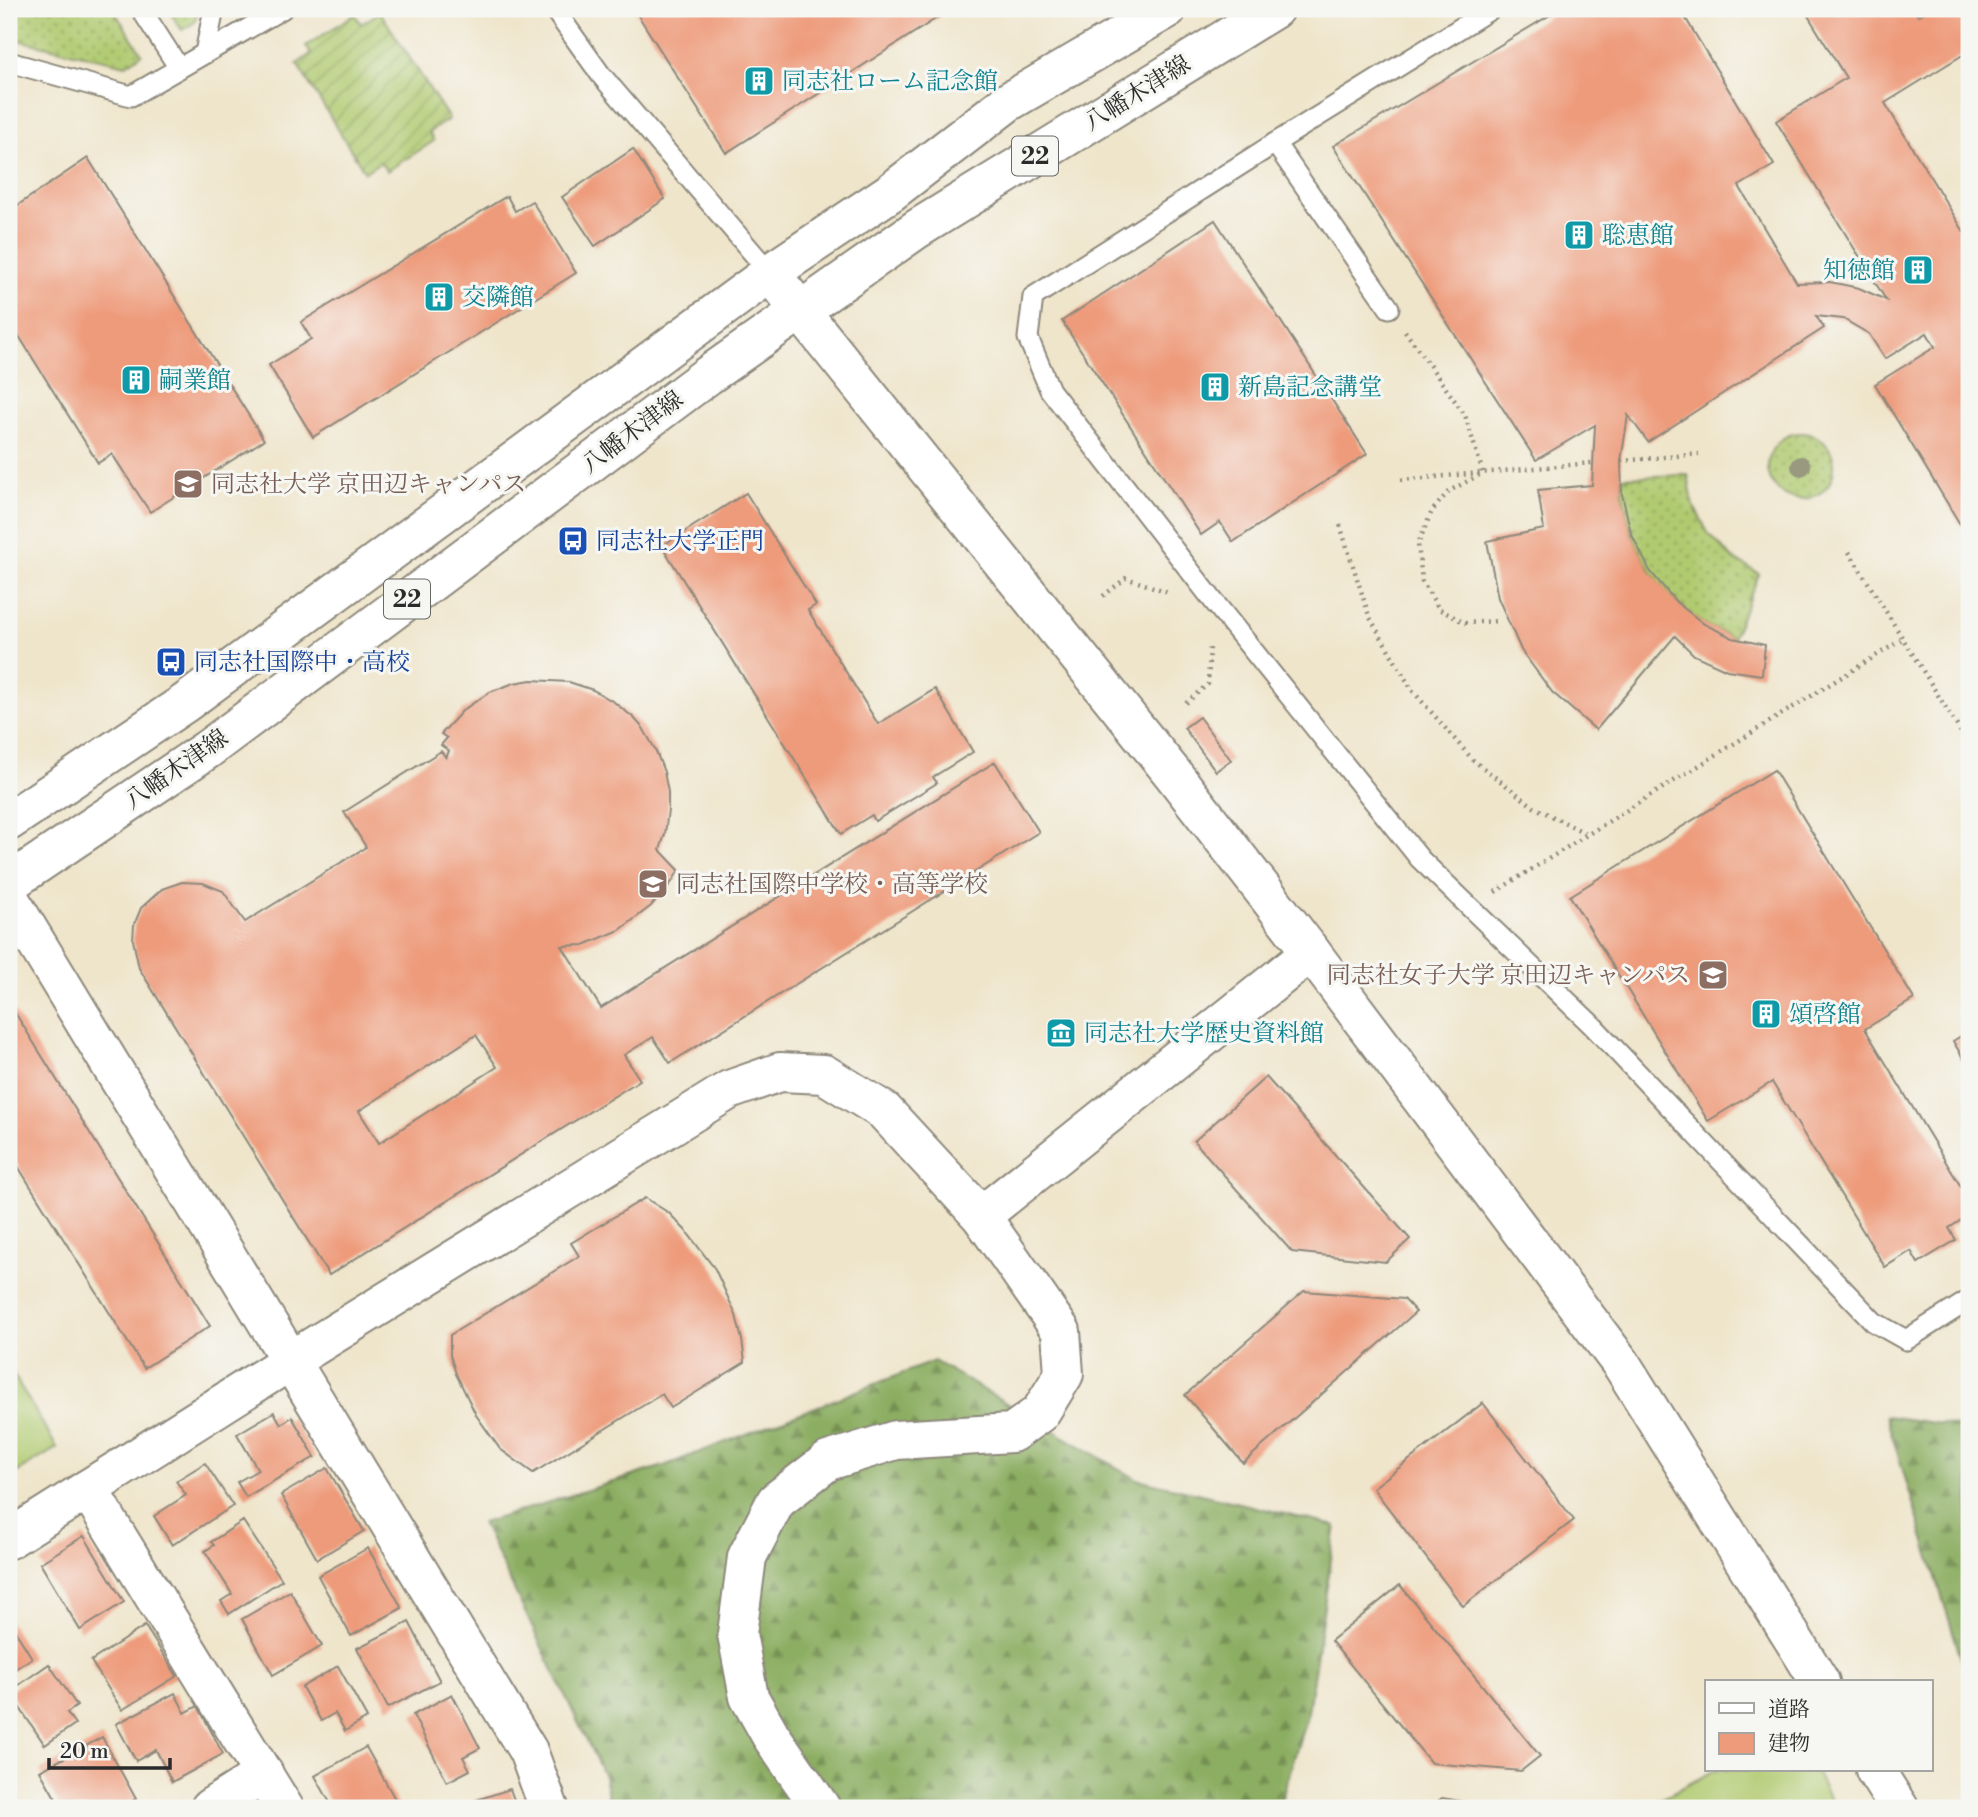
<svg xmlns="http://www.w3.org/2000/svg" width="1978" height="1817" font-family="'Libre Bodoni','Noto Serif JP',serif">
  <defs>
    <pattern id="grass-dots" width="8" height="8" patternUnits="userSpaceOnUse" patternTransform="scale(1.75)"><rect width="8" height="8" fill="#b0ca70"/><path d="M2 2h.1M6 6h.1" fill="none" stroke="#8fa45c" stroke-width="1.8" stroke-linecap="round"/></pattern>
    <pattern id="forest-firs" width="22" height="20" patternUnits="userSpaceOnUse" patternTransform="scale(1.75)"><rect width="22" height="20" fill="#8cae62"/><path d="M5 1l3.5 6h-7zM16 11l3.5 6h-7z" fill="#738e51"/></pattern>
    <pattern id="garden-furrows" width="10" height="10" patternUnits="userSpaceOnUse" patternTransform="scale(1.75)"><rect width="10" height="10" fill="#b0ca70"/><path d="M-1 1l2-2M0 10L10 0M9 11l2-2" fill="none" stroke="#8fa45c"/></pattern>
  </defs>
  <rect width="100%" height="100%" fill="#f6f6f2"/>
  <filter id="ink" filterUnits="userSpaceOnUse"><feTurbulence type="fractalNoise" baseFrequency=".0143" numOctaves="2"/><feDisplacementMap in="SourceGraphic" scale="14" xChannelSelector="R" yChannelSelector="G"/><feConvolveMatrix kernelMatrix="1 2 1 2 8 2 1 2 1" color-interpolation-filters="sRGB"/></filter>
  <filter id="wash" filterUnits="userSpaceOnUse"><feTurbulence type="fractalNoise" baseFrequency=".00686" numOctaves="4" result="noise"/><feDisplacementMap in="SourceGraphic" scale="28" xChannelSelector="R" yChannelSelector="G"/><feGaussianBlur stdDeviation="1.57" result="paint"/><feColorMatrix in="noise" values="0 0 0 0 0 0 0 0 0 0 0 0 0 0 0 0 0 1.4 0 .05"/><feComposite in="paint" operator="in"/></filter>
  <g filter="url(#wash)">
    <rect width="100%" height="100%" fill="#efe5cb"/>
    <g fill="url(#grass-dots)" stroke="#6e7a4e" stroke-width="2">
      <path d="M9 9H113L142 54 126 65 9 38Z"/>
      <path d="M168 9H198L195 22 182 30Z"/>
      <circle cx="1801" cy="466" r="33"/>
      <path d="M1688 475 1693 504 1708 533 1732 558 1759 574 1733 638C1724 633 1713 629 1704 624 1654 592 1623 536 1622 477Z"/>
    </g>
    <g fill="url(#forest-firs)" stroke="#5c6c46" stroke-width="2">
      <path d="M934 1361 1137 1479 1336 1526 1308 1712 1279 1808H611L604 1776 482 1523 664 1466Z"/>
      <path d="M1886 1416 1969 1428V1684Z"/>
    </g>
    <path fill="url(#garden-furrows)" stroke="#6e7a4e" stroke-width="2" d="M380 12 449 119 429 132 434 141 387 171 380 162 365 172 297 64 311 54 306 46 355 14 361 24Z"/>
    <g fill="#b0ca70" stroke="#6e7a4e" stroke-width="2">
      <path d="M9 1367 57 1448 9 1477Z"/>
      <path d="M1715 1770H1814L1835 1808H1644Z"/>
    </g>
    <g id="blocks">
      <g fill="#ee9b7c" fill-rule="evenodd">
        <path d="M634 9H951L726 153Z"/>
        <path d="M1560 9H1680L1774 165 1739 186 1797 283 1830 282 1859 288 1886 300 1776 121 1846 78 1804 9H1913L1918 16 1930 9H1969V51L1885 103 1969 240V378H1968L1969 381V539L1875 384 1935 347 1927 333 1885 359 1869 334 1843 319 1816 316 1824 328 1648 442 1628 415 1621 461 1622 494 1631 533 1650 571 1676 602 1704 624 1733 638 1765 645 1762 675 1727 670 1694 655 1675 636 1596 730 1552 692 1521 650 1498 598 1487 541 1544 529 1538 490 1592 485 1595 425 1536 460 1333 146Z"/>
        <path d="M633 149 665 199 595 246 562 197Z"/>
        <path d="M88 158 264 440 150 512 112 454 98 463 9 320V211Z"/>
        <path d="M507 196 515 211 532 201 576 273 313 437 269 365 311 339 301 322Z"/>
        <path d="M1215 220 1367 454 1233 542 1220 522 1201 535 1062 321Z"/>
        <path d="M746 493 816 605 808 610 878 724 935 689 973 752 933 777 937 783 875 821 872 815 841 834 662 546Z"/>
        <path d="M531 680 569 682 593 690 614 702 634 718 643 728 655 749 664 772 668 792V810L665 834 660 850 679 870 672 882 651 906 620 930 584 945 562 946 601 1008 995 762 1039 832 670 1063 653 1037 624 1055 640 1080 329 1275 139 968 133 940 134 925 141 908 162 889 182 882 203 883 223 891 245 922 366 847 344 812 441 751 446 758 449 751 441 745 447 738 441 734 463 710 490 692 514 683ZM476 1035 497 1067 379 1143 359 1111Z"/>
        <path d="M1199 717 1231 760 1216 771 1184 728Z"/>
        <path d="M1774 770 1914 999 1865 1029 1969 1200V1215L1949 1228 1956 1240 1918 1263 1911 1251 1885 1267 1772 1082 1708 1121 1570 896Z"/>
        <path d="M9 1003 210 1326 144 1368 9 1152Z"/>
        <path d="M1969 1031V1068L1953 1041Z"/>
        <path d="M1266 1077 1410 1239 1386 1262 1292 1252 1194 1141Z"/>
        <path d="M645 1198 669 1213 686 1231 715 1269 736 1315 742 1340 745 1362 671 1408 662 1394 533 1473 500 1449 476 1415 456 1374 450 1355V1335L579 1256 571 1243Z"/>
        <path d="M1304 1291 1404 1299 1416 1312 1243 1463 1185 1395Z"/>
        <path d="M1483 1403 1574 1520 1463 1606 1373 1488Z"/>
        <path d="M274 1412 281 1424 292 1417 315 1457 246 1497 237 1482 258 1470 237 1434Z"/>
        <path d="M205 1463 233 1506 172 1545 154 1516 186 1495 176 1481Z"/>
        <path d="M327 1468 364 1531 317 1559 281 1495Z"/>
        <path d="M243 1521 282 1580 229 1614 221 1601 232 1594 205 1551 214 1545 211 1542Z"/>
        <path d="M84 1536 124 1602 80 1630 40 1563Z"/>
        <path d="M368 1548 402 1608 351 1636 318 1576Z"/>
        <path d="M1400 1585 1540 1756 1521 1771 1431 1763 1331 1641Z"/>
        <path d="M290 1591 322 1646 273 1675 242 1619Z"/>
        <path d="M9 1621 32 1658 9 1673Z"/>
        <path d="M409 1622 440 1681 388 1708 357 1648Z"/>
        <path d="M145 1626 177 1676 122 1710 91 1661Z"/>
        <path d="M49 1664 77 1706 67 1713 75 1724 45 1745 9 1692Z"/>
        <path d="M338 1666 367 1718 345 1731 335 1713 321 1721 302 1687Z"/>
        <path d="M175 1693 185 1713 198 1706 223 1754 172 1782 156 1750 136 1761 116 1724Z"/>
        <path d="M452 1694 480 1748 463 1757 470 1770 447 1782 413 1715Z"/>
        <path d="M102 1737 136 1799 118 1808H61L40 1771Z"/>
        <path d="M366 1747 400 1808H333L315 1776Z"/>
        <path d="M510 1789 517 1808H469L467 1803Z"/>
        <path d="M1442 1798 1498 1807V1808H1429Z"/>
      </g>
    </g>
  </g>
  <g filter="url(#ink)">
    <use href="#blocks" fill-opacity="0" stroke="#8d887b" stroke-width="2"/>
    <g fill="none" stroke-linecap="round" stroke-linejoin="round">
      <g stroke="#8d887b" stroke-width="23">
        <g id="service">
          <path d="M141 9 179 68"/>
          <path d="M554 9 601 75 770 273"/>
          <path d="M1491 9 1275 143 1033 297 1028 338 1050 390 1215 603 1420 859 1593 1026 1874 1322 1906 1340 1969 1300"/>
          <path d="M205 53 214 9"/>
          <path d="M9 62 131 96 282 9"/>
          <path d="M1275 143 1389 308"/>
        </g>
      </g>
      <g stroke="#8d887b" stroke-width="42">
        <g id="minor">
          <path d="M9 898 528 1751 549 1808"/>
          <path d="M981 1216 1311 952"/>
          <path d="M88 1489 284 1808"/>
          <path d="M9 1539 290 1361 729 1090 780 1072 824 1074 884 1111 981 1216 1061 1331 1064 1374 1040 1413 1012 1433 896 1440 828 1461 776 1501 747 1557 737 1634 749 1697 771 1736 821 1808"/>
          <path d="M210 1808 264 1774"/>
        </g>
      </g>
      <g stroke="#8d887b" stroke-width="42">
        <g id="tertiary">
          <path d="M770 273 1173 774 1311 952 1622 1365 1820 1682"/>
          <path d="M1875 1770 1899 1808"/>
        </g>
      </g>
      <g stroke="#8d887b" stroke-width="42">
        <g id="primary">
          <path d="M9 821 185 703 770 273 891 192 1008 102 1167 9"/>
          <path d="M9 883 208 749 707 376 917 229 1274 9"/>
        </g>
      </g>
      <g stroke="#8d887b" stroke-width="4.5" stroke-dasharray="2 5" stroke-linecap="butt">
        <path d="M1405 331 1465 415 1483 473 1449 491 1432 511 1418 544 1422 581 1439 609 1465 623 1497 621"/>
        <path d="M1621 461 1699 454"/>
        <path d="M1401 480 1592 463"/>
        <path d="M1340 525 1369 616 1412 690 1473 760 1534 807 1587 834"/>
        <path d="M1849 552 1969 745"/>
        <path d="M1103 596 1126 578 1168 592"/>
        <path d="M1186 703 1208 684 1210 646"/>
        <path d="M1495 892 1903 639"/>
      </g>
      <use href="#service" stroke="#fff" stroke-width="19"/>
      <use href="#minor" stroke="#fff" stroke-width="38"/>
      <use href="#tertiary" stroke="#fff" stroke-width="38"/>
      <use href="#primary" stroke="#fff" stroke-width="38"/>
    </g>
    <circle fill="#99997f" cx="1801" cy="466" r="10"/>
  </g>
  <defs>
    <g id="building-square" transform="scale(1.575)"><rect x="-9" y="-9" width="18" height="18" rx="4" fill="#0f9aa8" stroke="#f6f6f2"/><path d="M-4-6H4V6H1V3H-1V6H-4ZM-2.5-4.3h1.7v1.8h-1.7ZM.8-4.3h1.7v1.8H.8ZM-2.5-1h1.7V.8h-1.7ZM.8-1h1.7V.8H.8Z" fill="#fff"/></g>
    <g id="university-square" transform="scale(1.575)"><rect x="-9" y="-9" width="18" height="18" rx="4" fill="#8d6e63" stroke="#f6f6f2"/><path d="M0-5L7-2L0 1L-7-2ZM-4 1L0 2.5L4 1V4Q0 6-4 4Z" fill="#fff"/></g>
    <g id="bus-square" transform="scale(1.575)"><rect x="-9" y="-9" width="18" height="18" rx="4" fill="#1a4fb4" stroke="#f6f6f2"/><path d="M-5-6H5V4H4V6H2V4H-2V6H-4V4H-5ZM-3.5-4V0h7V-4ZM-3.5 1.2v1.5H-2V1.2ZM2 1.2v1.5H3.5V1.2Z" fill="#fff"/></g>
    <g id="school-square" transform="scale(1.575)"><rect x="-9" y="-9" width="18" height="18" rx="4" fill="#8d6e63" stroke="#f6f6f2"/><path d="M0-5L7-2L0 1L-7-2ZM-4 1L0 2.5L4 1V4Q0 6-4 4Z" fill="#fff"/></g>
    <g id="museum-square" transform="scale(1.575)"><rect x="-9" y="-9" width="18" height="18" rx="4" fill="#0f9aa8" stroke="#f6f6f2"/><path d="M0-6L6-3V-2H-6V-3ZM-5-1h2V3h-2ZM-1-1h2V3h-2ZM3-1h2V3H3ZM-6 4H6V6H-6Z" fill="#fff"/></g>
  </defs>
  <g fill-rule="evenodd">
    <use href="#building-square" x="759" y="81"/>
    <use href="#building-square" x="1579" y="235"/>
    <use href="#building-square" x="1918" y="270"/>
    <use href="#building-square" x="439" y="297"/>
    <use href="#building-square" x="136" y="380"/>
    <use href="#building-square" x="1215" y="387"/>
    <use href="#university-square" x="188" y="484"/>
    <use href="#bus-square" x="573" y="541"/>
    <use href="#bus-square" x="171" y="662"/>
    <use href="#school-square" x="653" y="884"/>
    <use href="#university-square" x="1713" y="975"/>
    <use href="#building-square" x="1766" y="1014"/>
    <use href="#museum-square" x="1061" y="1033"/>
  </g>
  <g text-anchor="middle" stroke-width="6" stroke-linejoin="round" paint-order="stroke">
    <g fill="#f6f6f2" stroke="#686867" stroke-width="2">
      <rect x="1012" y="136.5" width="46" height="39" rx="5"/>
      <rect x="384" y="579.5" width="46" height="39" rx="5"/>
    </g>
    <g font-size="23" font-weight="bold" fill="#2b2b2b">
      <text x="1035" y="164">22</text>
      <text x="407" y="607">22</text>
    </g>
    <g font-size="24" fill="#0d838f" stroke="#f6f6f2" text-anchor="start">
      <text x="782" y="89">同志社ローム記念館</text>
      <text x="1602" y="243">聡恵館</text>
      <text x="1895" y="278" text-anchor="end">知徳館</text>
      <text x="462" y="305">交隣館</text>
      <text x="159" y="388">嗣業館</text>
      <text x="1238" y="395">新島記念講堂</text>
      <text x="1789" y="1022">頌啓館</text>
      <text x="1084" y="1041">同志社大学歴史資料館</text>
    </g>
    <g font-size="24" fill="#2b2b2b" stroke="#f6f6f2">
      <text transform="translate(1137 93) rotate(-32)" y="8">八幡木津線</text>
      <text transform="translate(632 432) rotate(-37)" y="8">八幡木津線</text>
      <text transform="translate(176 769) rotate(-35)" y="8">八幡木津線</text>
    </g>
    <g font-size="24" fill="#785e54" stroke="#f6f6f2" text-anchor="start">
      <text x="211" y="492">同志社大学 京田辺キャンパス</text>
      <text x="676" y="892">同志社国際中学校・高等学校</text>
      <text x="1690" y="983" text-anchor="end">同志社女子大学 京田辺キャンパス</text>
    </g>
    <g font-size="24" fill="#164399" stroke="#f6f6f2" text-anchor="start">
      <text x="596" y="549">同志社大学正門</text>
      <text x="194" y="670">同志社国際中・高校</text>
    </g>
  </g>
  <rect width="1978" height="1817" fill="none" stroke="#f6f6f2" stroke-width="35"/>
  <rect x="1705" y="1680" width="228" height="91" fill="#f6f6f2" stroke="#a5a5a2" stroke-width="2"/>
  <rect x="1719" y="1703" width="35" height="10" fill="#ffffff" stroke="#a5a5a2" stroke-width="2"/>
  <text x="1768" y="1716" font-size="21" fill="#2b2b2b">道路</text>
  <rect x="1719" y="1733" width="35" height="21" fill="#ee9b7c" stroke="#a5a5a2" stroke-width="2"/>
  <text x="1768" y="1750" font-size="21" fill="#2b2b2b">建物</text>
  <path d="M49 1758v10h121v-10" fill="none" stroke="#2b2b2b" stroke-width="3.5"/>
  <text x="60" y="1758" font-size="21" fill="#2b2b2b" stroke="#f6f6f2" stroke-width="5" paint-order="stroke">20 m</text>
</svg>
